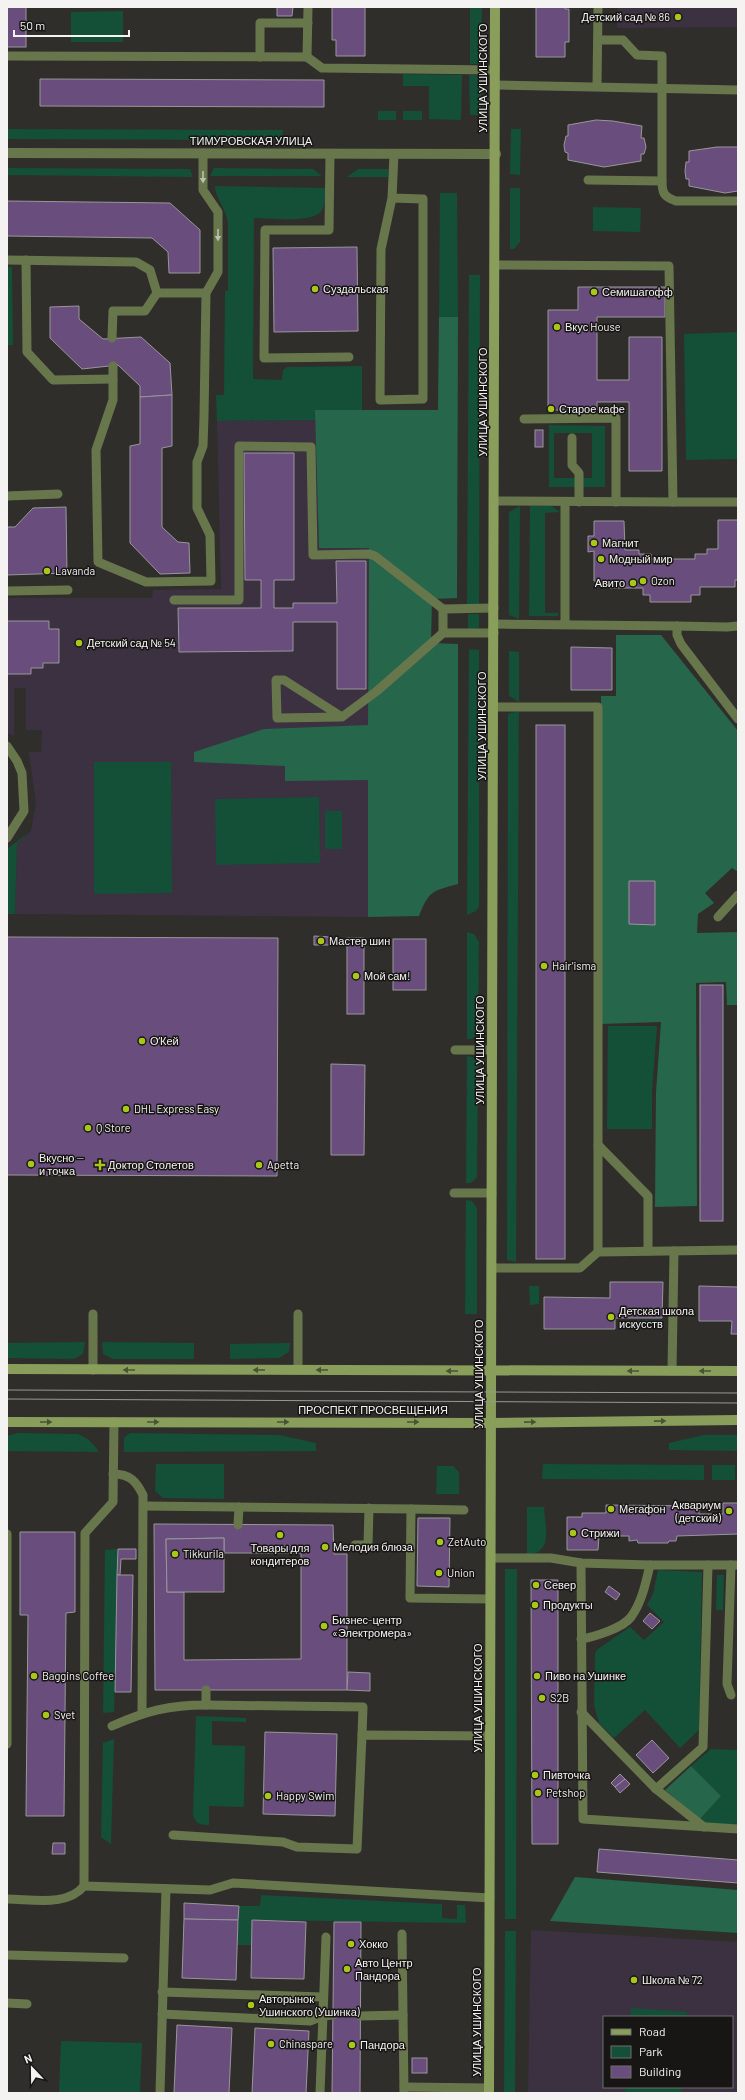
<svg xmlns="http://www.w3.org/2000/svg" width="745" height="2100" font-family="Barlow,sans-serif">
  <rect width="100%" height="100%" fill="#302e2b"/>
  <g fill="#3b3140" fill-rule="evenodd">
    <path d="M618 7H738V27L617 28Z"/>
    <path d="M316 420 319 548 369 547 368 917 15 914 17 844 31 831 36 804 29 752H41L42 730H26V688H14V736L7 733V598H152L153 590 221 589 217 421Z"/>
    <path d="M531 1930 738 1942V2093H528ZM604 2017H732V2087H604Z"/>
  </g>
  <g fill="#144f38" fill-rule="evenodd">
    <path d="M470 7H482L481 64H470Z"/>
    <path d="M123 11V42H71V12Z"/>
    <path d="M403 74 462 75 461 120 429 119V86H403Z"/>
    <path d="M469 75H481V115H470Z"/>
    <rect x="378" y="111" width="18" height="9"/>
    <rect x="403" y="111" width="19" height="9"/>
    <path d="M7 129 283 130 282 140 7 139Z"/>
    <path d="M511 129H521L520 175 510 174Z"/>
    <path d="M7 168 190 169 193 177 7 175Z"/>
    <path d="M214 168 313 169 322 176H210Z"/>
    <path d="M358 169H388V177H347Z"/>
    <path d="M215 186 325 188C325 195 326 203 322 210 314 224 269 218 254 218L253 379 282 380 283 370 287 367 362 366V410H316V420L217 421 216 395H224L225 291H228V223C226 208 215 198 215 186Z"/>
    <path d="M510 188H520V242L514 249H510Z"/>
    <path d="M440 193H457L458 317H439Z"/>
    <path d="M593 207 641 208 640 232 593 231Z"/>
    <path d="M7 267H12L13 345H7Z"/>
    <path d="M469 275H480L479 604H467Z"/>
    <path d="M738 332V459L686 460 684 334Z"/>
    <path d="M549 425 605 426V487H549ZM554 433H592V478H554Z"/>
    <path d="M520 506 519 619 509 615V512Z"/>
    <path d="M530 506H551L560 512 545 513V613H558V616H529Z"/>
    <path d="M468 614H479V628L468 630Z"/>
    <path d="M469 649 479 650V906L476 911 467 915Z"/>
    <path d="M509 651 519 652V702L509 696Z"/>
    <path d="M519 711 516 1262 507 1260 508 714Z"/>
    <path d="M94 762H171L172 893 94 894Z"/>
    <path d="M319 797 320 863 216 865 215 799Z"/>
    <rect x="325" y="811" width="17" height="38"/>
    <path d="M31 831 17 844 15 914H7V849Z"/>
    <path d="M467 932 474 934 479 942 478 1034 472 1039H467Z"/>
    <path d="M608 1026H657L652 1092V1129H607Z"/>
    <path d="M467 1056 472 1057 478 1063 477 1177 471 1183H466Z"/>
    <path d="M466 1200 472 1201 477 1208V1314H465Z"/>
    <path d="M529 1286H539V1304L530 1305Z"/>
    <path d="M662 1320V1327L627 1328V1321Z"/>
    <path d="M85 1342 83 1354 74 1359 7 1358V1343Z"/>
    <path d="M102 1342 194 1343V1359H113L103 1354Z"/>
    <path d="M290 1343 289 1352 279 1358 230 1359V1344Z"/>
    <path d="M17 1433 78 1434C88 1438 93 1443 99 1452L7 1451V1436Z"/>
    <path d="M130 1433 279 1435 316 1443V1451L124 1452V1438Z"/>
    <path d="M704 1435H738V1451L669 1450V1443Z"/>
    <path d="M156 1464H224V1499L163 1498 155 1491Z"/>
    <path d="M543 1464 704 1465V1480L542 1479Z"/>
    <rect x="712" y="1465" width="23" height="15"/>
    <path d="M437 1466H453L459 1472V1494H436Z"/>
    <path d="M527 1507H544C545 1527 554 1553 527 1555Z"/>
    <path d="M118 1549 114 1712 103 1713 105 1550Z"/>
    <path d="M505 1569H517L516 1919H505Z"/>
    <path d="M658 1570 702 1572 699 1730 680 1748 645 1710 614 1738 599 1723 594 1705 595 1653 598 1649 630 1627 644 1640 664 1622 647 1605 653 1594Z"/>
    <path d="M717 1575H724L723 1610H716Z"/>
    <path d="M196 1716 246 1718V1722L212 1721V1745L245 1746 244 1803 243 1807 209 1806V1825C199 1825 195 1823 193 1814Z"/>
    <path d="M114 1739 111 1844 101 1837 103 1743Z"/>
    <path d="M711 1749 738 1750V1826L704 1823 700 1819 721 1796 691 1766Z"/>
    <path d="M261 1895 442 1904V1918L457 1919V1905H465L466 1923 253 1920 252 1945H237L239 1906H260Z"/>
    <path d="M505 1931H516L515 2093H504Z"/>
    <path d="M631 2008 687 2012V2017H630Z"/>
    <path d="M61 2041 142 2043 140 2093H59Z"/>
    <rect x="625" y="2087" width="56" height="6"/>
  </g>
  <g fill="#26664b">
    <path d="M439 317H458L457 598 432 599 431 643 458 644V884C432 891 429 891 419 916L368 917V780L285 781V766L194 762V752L264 729 368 725 369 548H319L315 410H438Z"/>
    <path d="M616 635H661L738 731V872L732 868 705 893 714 903 698 914 697 933 738 932V1005H727L726 982 696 983 697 1206 655 1207 656 1092 661 1022 601 1024V696H616Z"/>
    <path d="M691 1766 721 1796 700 1819 665 1790Z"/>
    <path d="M575 1877 738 1890V1933L550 1921Z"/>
  </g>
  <g fill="#694e7d" stroke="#98969a" fill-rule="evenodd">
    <rect x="7" y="7" width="19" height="40"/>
    <path d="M277 7H293L292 16H277Z"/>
    <path d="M332 7H365V56H336V40H332Z"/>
    <path d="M536 7H565V9H569V42H565V57H536Z"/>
    <path d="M40 79 324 80V107L40 106Z"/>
    <path d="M596 120 613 121 642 126 641 138H644L646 147 644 154H641V161L604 167 568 160V153L565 152 564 145 566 136H568V125Z"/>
    <path d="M717 147H738V191L725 193 689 186V179H686L685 171 686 162H689V151Z"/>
    <path d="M7 201 170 203 200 230V273H169L168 252 152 238 7 236Z"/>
    <path d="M357 247 358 331 274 332 273 248Z"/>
    <path d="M578 287H665V317H597V380H629V337H662V471H629V402H597V410H548V310H578Z"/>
    <path d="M79 306V319L103 339 141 337 170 363 172 395 140 397V386L118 365 82 369 50 338V307Z"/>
    <path d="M172 395V446L162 448V527L178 542 189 543 190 573 160 574 130 543V446L140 444V397Z"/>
    <rect x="535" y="430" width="8" height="17"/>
    <path d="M244 453H294V580H274V608H293V603H337L336 561H366V689H337V622H293V651L179 652 178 608H261V580H245Z"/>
    <path d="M66 507 67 573 7 575V527H15L33 508Z"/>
    <path d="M718 520H738V580H735V587H700V595H691V602H650V595H643V588H610V581H594V551L588 552V536H594V521H624L625 550H639V554H651V559H695V554H707V549H718Z"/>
    <path d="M7 621H49V629H59V663H43V668H31V674H7Z"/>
    <path d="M571 647 612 648V690H571Z"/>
    <rect x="536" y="725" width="29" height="534"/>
    <path d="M629 881H655V925L629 924Z"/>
    <path d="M314 936 331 937V945H314Z"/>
    <path d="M7 937 278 938 277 1176 7 1175Z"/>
    <rect x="347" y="938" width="17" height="76"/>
    <rect x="393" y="939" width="33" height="51"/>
    <rect x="700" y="985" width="23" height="236"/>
    <path d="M331 1064 365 1065 364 1155H331Z"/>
    <path d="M610 1282H663L662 1318H615V1329H544V1297L610 1298Z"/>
    <path d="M699 1286 738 1287V1334H731L732 1321H699Z"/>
    <path d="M723 1503H738V1534L677 1536 676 1541H669L668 1543H638L637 1540 629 1541V1536H599L598 1550H567V1517H582V1513H606V1505L699 1506V1514H723Z"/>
    <path d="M418 1518H450L449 1587 417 1586Z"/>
    <path d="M154 1524 333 1525 334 1554H347V1690H155ZM224 1538V1553H301V1659L184 1660V1592H167L166 1539Z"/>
    <path d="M20 1532H75V1612L66 1613 64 1816H26L28 1615H20Z"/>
    <path d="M224 1538V1592H167L166 1539Z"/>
    <path d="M118 1549H136V1559H121L120 1575H117Z"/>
    <path d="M117 1575H133L131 1692H115Z"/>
    <path d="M531 1580H558V1844H532Z"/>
    <path d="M609 1586 620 1594 616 1600 605 1592Z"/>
    <path d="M650 1613 660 1621 652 1629 643 1621Z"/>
    <path d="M348 1672 370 1673V1691L347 1690Z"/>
    <path d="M265 1732 337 1734 335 1816 263 1814Z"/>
    <path d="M652 1740 669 1758 653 1773 636 1755Z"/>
    <path d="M620 1774 625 1779 615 1787 611 1783Z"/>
    <path d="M625 1779 630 1784 620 1793 615 1787Z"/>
    <path d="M53 1843H65V1854H52Z"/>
    <path d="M599 1849 738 1860V1883L597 1872Z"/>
    <path d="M184 1903 239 1906 238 1920 184 1919Z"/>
    <path d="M184 1919 238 1920 236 1980 182 1978Z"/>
    <path d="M252 1920 306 1922 304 1979 251 1978Z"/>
    <path d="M334 1922H361L360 2093H332Z"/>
    <path d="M177 2025 232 2028 229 2093H174Z"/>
    <path d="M255 2028 309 2031 306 2093H252Z"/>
    <rect x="412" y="2058" width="15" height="15"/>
  </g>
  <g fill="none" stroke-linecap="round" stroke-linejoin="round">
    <g stroke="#68764c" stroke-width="9">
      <path d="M598 40H623L637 55 662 56V181"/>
      <path d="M7 56 307 57 308 7"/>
      <path d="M260 57V23H308"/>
      <path d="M307 57 322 68 495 70"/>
      <path d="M495 85 738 90"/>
      <path d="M597 86 598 7"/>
      <path d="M330 154 329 230H265L264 358 349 357"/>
      <path d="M588 180 662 181C662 193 664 197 676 201H738"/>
      <path d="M392 198 423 199V399L380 400 381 249 392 198 394 154"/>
      <path d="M7 260 136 262 150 270 157 293"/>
      <path d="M26 260 27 352 53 380 113 379"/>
      <path d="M112 338 113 311H145L157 293H206"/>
      <path d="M113 366V400L96 450 98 562 146 582 211 581 210 535 197 508V462L203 446 204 416 206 293 218 272V212L203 190V153"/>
      <path d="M524 419 616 418V502"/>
      <path d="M572 438V465L579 473V502"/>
      <path d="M7 496 58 494"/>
      <path d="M494 501 673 502 669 266 495 265"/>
      <path d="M673 502H738"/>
      <path d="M7 591 68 590"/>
      <path d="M174 600H239V446L311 447 313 555 369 554 375 556 443 609"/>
      <path d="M494 624 677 626V635L681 644 738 719"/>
      <path d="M565 624V502"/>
      <path d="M677 626 727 627 738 626"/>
      <path d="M443 633H494"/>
      <path d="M494 707H598V1252"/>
      <path d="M342 717 277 718 276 680H284L342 717 377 691 443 633V609L494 608"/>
      <path d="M7 746 17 761 22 773 24 811 7 838"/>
      <path d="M718 917 738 895"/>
      <path d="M455 1050H492"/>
      <path d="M598 1145 648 1196V1251"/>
      <path d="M454 1193H492"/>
      <path d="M492 1268H580L598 1252 738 1250"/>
      <path d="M93 1314V1370"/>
      <path d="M298 1370V1314"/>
      <path d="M672 1371 674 1251"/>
      <path d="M113 1474C130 1474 136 1481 143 1495L142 1714"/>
      <path d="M144 1506 411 1509 410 1598 490 1599"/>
      <path d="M411 1509 464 1510"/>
      <path d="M238 1525 239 1507"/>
      <path d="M7 1534V1744"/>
      <path d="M355 1545H368L369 1508"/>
      <path d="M491 1558H551L581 1563 650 1565H738"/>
      <path d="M581 1563 583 1819 738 1829"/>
      <path d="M581 1639C594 1637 623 1628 631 1617 642 1602 646 1582 650 1565"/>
      <path d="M731 1695 727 1684 731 1565"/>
      <path d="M206 1705 363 1707 362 1735"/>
      <path d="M581 1712 656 1789 704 1827"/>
      <path d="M112 1726C146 1711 169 1705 206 1705V1690"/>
      <path d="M656 1789 703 1747 708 1565"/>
      <path d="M173 1835 283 1842 297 1847 357 1849 362 1735 490 1736"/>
      <path d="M84 1886 210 1890 233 1883 490 1898"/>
      <path d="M7 1899C32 1899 67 1907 84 1886L85 1533 113 1502 114 1422"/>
      <path d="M402 1934 404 2093"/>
      <path d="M7 1955 124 1958"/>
      <path d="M162 1992 323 1997"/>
      <path d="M7 2003 27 2004"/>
      <path d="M162 2014 310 2021 323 2016 333 2015"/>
      <path d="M360 2016 403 2015"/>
      <path d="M404 2087 489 2088"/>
      <path d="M160 2093 166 1889"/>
      <path d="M320 2093 326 1937"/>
    </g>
    <path stroke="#68764c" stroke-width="10" d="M7 153 496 154"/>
    <g stroke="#889e5a" stroke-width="10">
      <path d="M7 1369 738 1371"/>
      <path d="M7 1422 491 1423 738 1420"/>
      <path d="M489 2093 495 7"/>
    </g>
    <g stroke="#989794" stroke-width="1">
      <path d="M7 1390 738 1393"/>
      <path d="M7 1399 738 1403"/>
    </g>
  </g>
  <defs><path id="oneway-solid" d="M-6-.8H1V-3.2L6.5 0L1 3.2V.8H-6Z"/></defs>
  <g fill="#bcc1af">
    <use href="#oneway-solid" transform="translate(203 177) rotate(90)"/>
    <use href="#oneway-solid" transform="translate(218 235) rotate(90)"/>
  </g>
  <g fill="#4a5334">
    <use href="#oneway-solid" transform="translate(129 1370) rotate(-180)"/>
    <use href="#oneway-solid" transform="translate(259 1370) rotate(-180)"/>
    <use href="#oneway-solid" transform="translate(322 1370) rotate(-180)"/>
    <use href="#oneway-solid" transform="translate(452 1371) rotate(-180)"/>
    <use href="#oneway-solid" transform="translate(633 1371) rotate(-180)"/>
    <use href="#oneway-solid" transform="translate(705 1371) rotate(-180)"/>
    <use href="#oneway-solid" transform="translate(660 1421) rotate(-1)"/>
    <use href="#oneway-solid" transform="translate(46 1422)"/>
    <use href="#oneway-solid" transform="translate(153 1422)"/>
    <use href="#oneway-solid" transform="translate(283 1422)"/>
    <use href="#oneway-solid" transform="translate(413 1422)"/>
    <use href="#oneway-solid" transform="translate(530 1422) rotate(-1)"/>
  </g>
  <g fill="#a9c71b" stroke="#171615" stroke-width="1.5">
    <circle cx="678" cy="17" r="4"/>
    <circle cx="315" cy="289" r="4"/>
    <circle cx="594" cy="292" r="4"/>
    <circle cx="557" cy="327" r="4"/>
    <circle cx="551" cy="409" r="4"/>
    <circle cx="594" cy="543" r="4"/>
    <circle cx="601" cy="559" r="4"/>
    <circle cx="47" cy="571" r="4"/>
    <circle cx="643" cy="581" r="4"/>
    <circle cx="633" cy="583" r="4"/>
    <circle cx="79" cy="643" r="4"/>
    <circle cx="321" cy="941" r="4"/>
    <circle cx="544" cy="966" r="4"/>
    <circle cx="356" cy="976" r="4"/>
    <circle cx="142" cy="1041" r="4"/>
    <circle cx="126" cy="1109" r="4"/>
    <circle cx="88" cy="1128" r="4"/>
    <circle cx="31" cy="1164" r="4"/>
    <path d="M98 1159h4v4h4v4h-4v4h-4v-4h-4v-4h4z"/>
    <circle cx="259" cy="1165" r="4"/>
    <circle cx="611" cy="1317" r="4"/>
    <circle cx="611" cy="1509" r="4"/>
    <circle cx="729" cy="1511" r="4"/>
    <circle cx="573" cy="1533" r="4"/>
    <circle cx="280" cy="1535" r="4"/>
    <circle cx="440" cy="1542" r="4"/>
    <circle cx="325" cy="1547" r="4"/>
    <circle cx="175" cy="1554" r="4"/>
    <circle cx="439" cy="1573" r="4"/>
    <circle cx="536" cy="1585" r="4"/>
    <circle cx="535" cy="1605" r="4"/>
    <circle cx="324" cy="1626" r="4"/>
    <circle cx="34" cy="1676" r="4"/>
    <circle cx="537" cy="1676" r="4"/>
    <circle cx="542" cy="1698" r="4"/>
    <circle cx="46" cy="1715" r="4"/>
    <circle cx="535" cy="1775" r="4"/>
    <circle cx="538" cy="1793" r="4"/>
    <circle cx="268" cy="1796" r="4"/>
    <circle cx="351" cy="1944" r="4"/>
    <circle cx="347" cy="1969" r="4"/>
    <circle cx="634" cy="1980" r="4"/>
    <circle cx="251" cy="2005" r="4"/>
    <circle cx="271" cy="2044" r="4"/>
    <circle cx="352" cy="2045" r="4"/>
  </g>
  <g text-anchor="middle" stroke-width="3" stroke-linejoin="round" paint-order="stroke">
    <g font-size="11" fill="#f4f3f1" stroke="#171615" text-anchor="start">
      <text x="670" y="21" text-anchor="end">Детский сад № 86</text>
      <text x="323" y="293">Суздальская</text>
      <text x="602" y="296">Семишагофф</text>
      <text x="565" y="331">Вкус House</text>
      <text x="559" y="413">Старое кафе</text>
      <text x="602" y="547">Магнит</text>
      <text x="609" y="563">Модный мир</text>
      <text x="55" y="575">Lavanda</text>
      <text x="651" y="585">Ozon</text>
      <text x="625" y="587" text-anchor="end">Авито</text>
      <text x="87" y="647">Детский сад № 54</text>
      <text x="329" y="945">Мастер шин</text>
      <text x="552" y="970">Hair'isma</text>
      <text x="364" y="980">Мой сам!</text>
      <text x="150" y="1045">О’Кей</text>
      <text x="134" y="1113">DHL Express Easy</text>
      <text x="96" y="1132">Q Store</text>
      <text x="39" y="1162">Вкусно —<tspan x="39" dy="13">и точка</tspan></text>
      <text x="108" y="1169">Доктор Столетов</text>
      <text x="267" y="1169">Apetta</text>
      <text x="619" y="1315">Детская школа<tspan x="619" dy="13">искусств</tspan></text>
      <text x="721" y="1509" text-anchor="end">Аквариум<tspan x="721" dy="13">(детский)</tspan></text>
      <text x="619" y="1513">Мегафон</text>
      <text x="581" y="1537">Стрижи</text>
      <text x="448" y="1546">ZetAuto</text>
      <text x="333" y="1551">Мелодия блюза</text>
      <text x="280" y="1552" text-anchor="middle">Товары для<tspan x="280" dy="13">кондитеров</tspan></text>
      <text x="183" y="1558">Tikkurila</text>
      <text x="447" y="1577">Union</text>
      <text x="544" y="1589">Север</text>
      <text x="543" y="1609">Продукты</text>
      <text x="332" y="1624">Бизнес-центр<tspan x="332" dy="13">«Электромера»</tspan></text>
      <text x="42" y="1680">Baggins Coffee</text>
      <text x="545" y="1680">Пиво на Ушинке</text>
      <text x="550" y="1702">S2B</text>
      <text x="54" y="1719">Svet</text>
      <text x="543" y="1779">Пивточка</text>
      <text x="546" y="1797">Petshop</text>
      <text x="276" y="1800">Happy Swim</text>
      <text x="359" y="1948">Хокко</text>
      <text x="355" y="1967">Авто Центр<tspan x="355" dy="13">Пандора</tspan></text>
      <text x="642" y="1984">Школа № 72</text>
      <text x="259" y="2003">Авторынок<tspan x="259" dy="13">Ушинского (Ушинка)</tspan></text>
      <text x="279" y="2048">Chinaspare</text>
      <text x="360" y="2049">Пандора</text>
    </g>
    <g font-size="11" fill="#f4f3f1" stroke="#171615">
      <text transform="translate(483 78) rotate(-90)" y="4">УЛИЦА УШИНСКОГО</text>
      <text x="251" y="145">ТИМУРОВСКАЯ УЛИЦА</text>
      <text transform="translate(483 402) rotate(-90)" y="4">УЛИЦА УШИНСКОГО</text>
      <text transform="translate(482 726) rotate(-90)" y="4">УЛИЦА УШИНСКОГО</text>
      <text transform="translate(480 1050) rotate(-90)" y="4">УЛИЦА УШИНСКОГО</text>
      <text transform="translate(479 1374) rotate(-90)" y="4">УЛИЦА УШИНСКОГО</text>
      <text x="373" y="1414">ПРОСПЕКТ ПРОСВЕЩЕНИЯ</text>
      <text transform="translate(478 1698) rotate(-90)" y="4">УЛИЦА УШИНСКОГО</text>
      <text transform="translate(477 2022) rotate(-90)" y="4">УЛИЦА УШИНСКОГО</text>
    </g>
  </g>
  <rect width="745" height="2100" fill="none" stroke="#f4f3f1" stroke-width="16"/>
  <rect x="603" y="2016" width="130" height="72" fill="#171615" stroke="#6f6e6d"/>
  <rect x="611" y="2029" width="20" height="6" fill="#889e5a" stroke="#6f6e6d"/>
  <text x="639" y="2036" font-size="12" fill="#f4f3f1">Road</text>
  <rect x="611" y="2046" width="20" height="12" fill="#144f38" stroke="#6f6e6d"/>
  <text x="639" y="2056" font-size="12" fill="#f4f3f1">Park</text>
  <rect x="611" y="2066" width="20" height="12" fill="#694e7d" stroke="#6f6e6d"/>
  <text x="639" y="2076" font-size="12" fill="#f4f3f1">Building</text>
  <g transform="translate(32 2068) rotate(338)" stroke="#171615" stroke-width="3" paint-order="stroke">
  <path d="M0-3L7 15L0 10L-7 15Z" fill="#f4f3f1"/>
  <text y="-6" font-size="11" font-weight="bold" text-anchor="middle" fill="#f4f3f1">N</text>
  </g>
  <path d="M14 30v6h115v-6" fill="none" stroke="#f4f3f1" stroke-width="2"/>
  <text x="20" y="30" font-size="12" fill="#f4f3f1" stroke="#171615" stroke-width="3" paint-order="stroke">50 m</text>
</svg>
